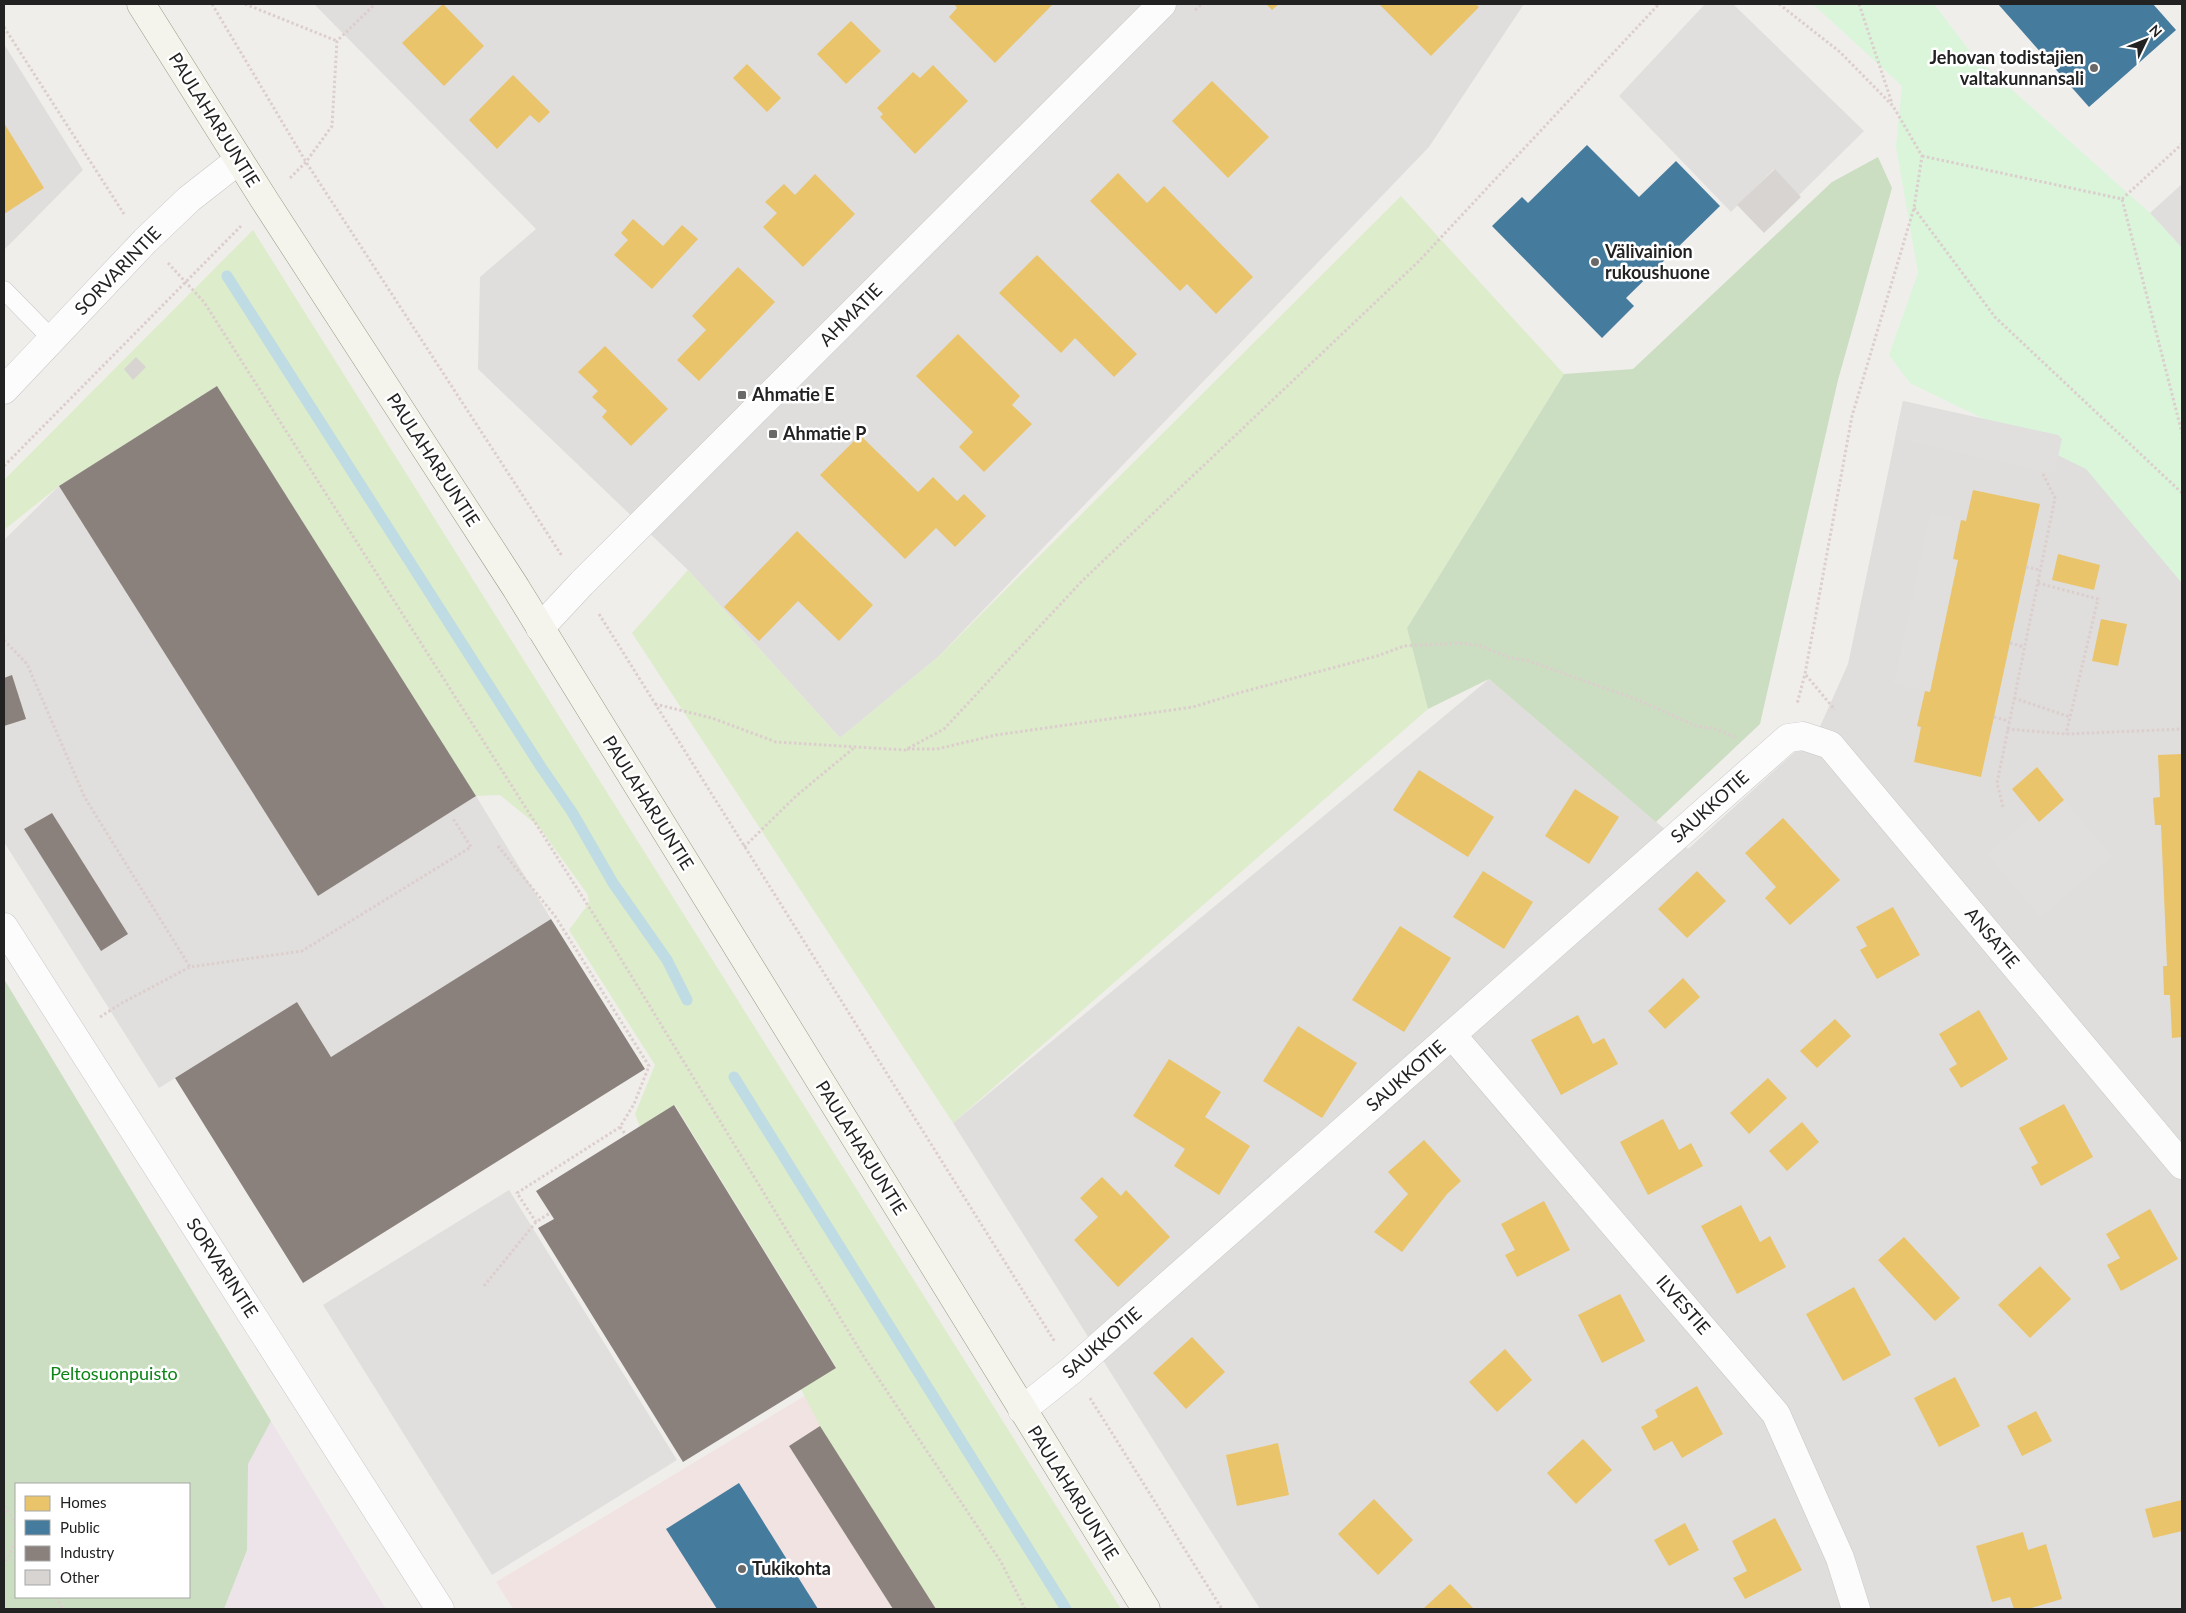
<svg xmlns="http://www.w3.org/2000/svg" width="2186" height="1613" font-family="Lato,sans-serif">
  <rect width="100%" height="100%" fill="#f0eeeb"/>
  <g fill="#dfdedc">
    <path d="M314 4H1524L1429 147 938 657 840 738 688 570 478 369 480 277 536 229Z"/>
    <path d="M4 44 83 170 4 250Z"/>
    <path d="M2182 184V248L2150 213Z"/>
    <path d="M1903 401 2062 439 2182 583V1609H1260L953 1123 1489 679 1688 849 1818 731 1848 664Z"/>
  </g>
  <path fill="#f1e3e1" d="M806 1395 942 1609H513L496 1582Z"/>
  <path fill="#ede4e9" d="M271 1421 386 1609H224L247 1550V1464Z"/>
  <g fill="#ddeccb">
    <path d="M1401 196 1564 374 1407 628 1428 709 953 1123 632 633 688 570 840 738 938 657Z"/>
    <path d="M253 230 1121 1609H936L820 1426 801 1389 836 1367 675 1105 640 1127 635 1114 655 1065 569 930 589 903 588 895 539 827 500 795 476 796 217 386 59 486 4 530V480Z"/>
  </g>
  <g fill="#cbdec1" fill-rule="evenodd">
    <path d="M1878 157 1892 188 1838 380 1760 724 1656 822 1489 679 1428 709 1407 628 1564 374 1633 369 1832 182Z"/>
    <path d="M4 979 271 1421 248 1464 247 1550 224 1609H4ZM16 1484H189V1597H16Z"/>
  </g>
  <path fill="#daf5da" d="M1813 4H1934L1972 54 2150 213 2182 248V583L2086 469 1910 383 1889 355 1918 273 1896 147 1902 86Z"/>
  <g fill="#e0dfde">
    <path d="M1705 4H1733L1864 131 1799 195 1774 169 1731 212 1619 96Z"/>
    <path d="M1903 401 2058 435 2062 439 2054 474 1895 438Z"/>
    <path d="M59 486 318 896 476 796 551 919 331 1057 297 1002 159 1088 4 842V540Z"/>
    <path d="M1930 513 1961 520 1953 558 1958 560 1930 692 1894 684Z"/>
    <path d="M2064 800 2112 856 2040 917 1987 854 2034 815 2039 821Z"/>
    <path d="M509 1190 677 1460 492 1575 323 1305Z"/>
  </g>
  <g fill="#e9c46a">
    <path d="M443 4 484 46 444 86 402 43Z"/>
    <path d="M956 4H1053L995 63 949 17 957 8 955 5Z"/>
    <path d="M1266 4H1279L1272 10Z"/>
    <path d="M1379 4H1475L1479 7 1431 56Z"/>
    <path d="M851 21 881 51 846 84 817 54Z"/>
    <path d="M747 64 781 98 767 112 733 78Z"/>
    <path d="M933 65 968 101 915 154 880 117 883 114 877 108 913 72 920 78Z"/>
    <path d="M513 75 550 112 539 123 530 115 497 149 469 120Z"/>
    <path d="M1212 81 1269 137 1228 178 1172 121Z"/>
    <path d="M4 123 44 188 4 214Z"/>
    <path d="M1118 173 1147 203 1164 186 1253 277 1216 314 1187 284 1180 291 1090 201Z"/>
    <path d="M815 174 855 214 803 267 763 227 777 213 765 202 784 184 795 195Z"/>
    <path d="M633 219 663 246 682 225 698 239 652 289 614 255 628 240 621 233Z"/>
    <path d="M1037 255 1137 354 1114 377 1075 338 1061 353 999 293Z"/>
    <path d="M738 267 775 302 699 381 677 360 706 330 692 316Z"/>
    <path d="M958 334 1020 396 1012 405 1032 424 984 472 959 447 973 432 916 376Z"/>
    <path d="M605 346 668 409 631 446 602 417 607 411 592 397 598 391 578 372Z"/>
    <path d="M860 435 918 492 933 477 957 501 964 494 986 516 955 547 936 528 905 559 820 475Z"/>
    <path d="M1973 490 2040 504 1981 777 1914 762 1921 727 1917 726 1925 691 1930 692 1958 560 1953 559 1961 520 1966 521Z"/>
    <path d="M797 531 873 605 839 641 798 601 759 641 724 607Z"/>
    <path d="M2058 554 2100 565 2094 590 2052 580Z"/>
    <path d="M2101 619 2127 624 2118 666 2092 661Z"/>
    <path d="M2182 754V1037L2172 1038 2170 995H2164L2163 966H2167L2161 825H2155L2153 798 2160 797 2158 755Z"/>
    <path d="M2037 767 2064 800 2039 822 2012 789Z"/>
    <path d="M1419 770 1494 817 1468 857 1393 810Z"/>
    <path d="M1575 789 1619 817 1589 864 1545 836Z"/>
    <path d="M1783 818 1840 880 1790 925 1765 898 1776 887 1745 853Z"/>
    <path d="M1483 871 1533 902 1504 949 1453 917Z"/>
    <path d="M1697 871 1726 901 1687 938 1658 909Z"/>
    <path d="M1893 907 1920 955 1877 979 1860 950 1867 946 1856 927Z"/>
    <path d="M1400 926 1451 958 1404 1032 1352 1000Z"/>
    <path d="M1683 978 1700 997 1665 1029 1648 1011Z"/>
    <path d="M1979 1010 2008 1059 1961 1088 1949 1069 1957 1064 1939 1034Z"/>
    <path d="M1578 1015 1593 1044 1604 1038 1618 1064 1561 1095 1531 1040Z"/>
    <path d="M1835 1019 1851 1036 1817 1068 1800 1051Z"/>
    <path d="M1298 1026 1357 1063 1322 1118 1263 1081Z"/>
    <path d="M1169 1059 1221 1092 1205 1117 1250 1146 1219 1195 1174 1166 1185 1149 1133 1116Z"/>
    <path d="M1768 1078 1787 1098 1749 1134 1730 1113Z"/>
    <path d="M2064 1104 2093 1157 2041 1186 2031 1167 2038 1163 2019 1128Z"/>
    <path d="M1663 1119 1679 1150 1691 1143 1703 1166 1648 1195 1620 1142Z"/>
    <path d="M1802 1122 1819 1142 1787 1171 1769 1151Z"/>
    <path d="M1424 1140 1461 1181 1447 1194 1402 1252 1374 1232 1408 1194 1388 1172Z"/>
    <path d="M1102 1177 1121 1196 1126 1190 1170 1237 1118 1287 1074 1240 1098 1217 1080 1198Z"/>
    <path d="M1544 1201 1570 1250 1517 1277 1505 1255 1515 1250 1501 1224Z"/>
    <path d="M1741 1205 1760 1242 1770 1236 1786 1267 1737 1294 1701 1226Z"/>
    <path d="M2150 1209 2178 1259 2121 1291 2107 1265 2120 1258 2106 1234Z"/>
    <path d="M1904 1237 1960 1298 1935 1321 1878 1260Z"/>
    <path d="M2040 1266 2071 1299 2030 1338 1998 1305Z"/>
    <path d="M1854 1287 1891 1355 1843 1381 1806 1314Z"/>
    <path d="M1620 1294 1645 1341 1602 1363 1578 1315Z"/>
    <path d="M1192 1337 1225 1372 1186 1409 1153 1373Z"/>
    <path d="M1505 1349 1532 1380 1497 1412 1469 1382Z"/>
    <path d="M1955 1377 1980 1426 1939 1447 1914 1398Z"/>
    <path d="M1697 1386 1723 1434 1682 1458 1672 1441 1654 1451 1641 1427 1658 1417 1655 1410Z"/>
    <path d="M2036 1411 2052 1441 2022 1456 2007 1426Z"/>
    <path d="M1583 1439 1612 1470 1576 1504 1547 1473Z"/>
    <path d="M1278 1443 1289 1495 1237 1506 1226 1455Z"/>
    <path d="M1374 1499 1413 1540 1378 1575 1338 1534Z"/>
    <path d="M2182 1500V1531L2153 1538 2145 1509Z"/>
    <path d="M1775 1518 1802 1570 1745 1599 1733 1578 1747 1571 1732 1541Z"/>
    <path d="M1685 1523 1699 1550 1669 1566 1654 1540Z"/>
    <path d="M2023 1532 2028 1550 2046 1544 2062 1599 2028 1609H2014L2010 1597 1992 1602 1976 1546Z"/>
    <path d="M1450 1584 1474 1609H1423Z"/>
  </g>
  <g fill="#457b9d">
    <path d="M1998 4H2153L2176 30 2089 107Z"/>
    <path d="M1587 145 1639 197 1676 161 1720 206 1626 298 1634 306 1602 338 1492 226 1522 197 1528 203Z"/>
    <path d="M739 1483 818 1609H717L666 1529Z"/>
  </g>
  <g fill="#8a817c">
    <path d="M217 386 476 796 318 896 59 486Z"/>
    <path d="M12 675 26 719 4 726V678Z"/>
    <path d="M52 813 128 934 101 951 24 829Z"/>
    <path d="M551 919 645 1069 303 1283 175 1078 297 1002 331 1057Z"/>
    <path d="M674 1105 836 1368 683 1462 538 1228 554 1219 536 1191Z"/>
    <path d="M820 1426 936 1609H893L789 1446Z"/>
  </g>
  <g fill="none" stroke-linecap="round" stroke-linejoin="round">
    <g stroke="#bfdbe3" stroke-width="11">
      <path d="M227 276 541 767 572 812 613 883 667 960 687 1000"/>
      <path d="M734 1077 1066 1609"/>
    </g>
  </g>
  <g fill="#d7d4d2">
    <path d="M1775 169 1801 197 1764 233 1737 205Z"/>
    <path d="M136 357 146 367 133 380 124 369Z"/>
  </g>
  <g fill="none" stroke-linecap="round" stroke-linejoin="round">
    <g stroke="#c9c8c7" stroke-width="19">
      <path id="lane" d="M4 290 52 339"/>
    </g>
    <g stroke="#c9c8c7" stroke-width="29">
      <g id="street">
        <path d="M4 390 145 241 189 199 239 160"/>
        <path d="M540 628 582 583 1162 4"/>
        <path d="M4 927 440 1609"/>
        <path d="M1452 1035 1776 1414 1840 1558 1856 1609"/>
        <path d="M1022 1410 1072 1370 1788 738 1803 736 1830 745 2182 1165"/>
      </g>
    </g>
    <g stroke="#999a82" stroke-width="29">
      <path id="secondary" d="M141 4 265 201 516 588 1146 1609"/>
    </g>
    <g stroke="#dccecd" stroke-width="3" stroke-dasharray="2.5 2.5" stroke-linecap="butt">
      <path d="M212 4 306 162 562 556"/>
      <path d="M245 4 337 41"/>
      <path d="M1779 4 1840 52 1893 106 1922 156 1914 208 1852 416 1805 674 1797 704"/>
      <path d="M1859 4 1892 103"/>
      <path d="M1195 10 1202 4"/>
      <path d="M4 27 124 214"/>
      <path d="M1922 156 2122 199 2182 433"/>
      <path d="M290 178 306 162 332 126 337 41 375 4"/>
      <path d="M2122 199 2182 144"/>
      <path d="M1914 208 1995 317 2182 493"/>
      <path d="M168 263 204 302 599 923 864 1357 1001 1562 1025 1609"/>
      <path d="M4 466 241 226"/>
      <path d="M2026 567 2040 570"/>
      <path d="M2038 583 2098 599 2066 734"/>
      <path d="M599 614 1055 1342"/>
      <path d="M4 640 27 664 85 798 190 967"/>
      <path d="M2010 643 2024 647"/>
      <path d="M1806 675 1835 710"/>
      <path d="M2014 698 2070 717"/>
      <path d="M655 704 712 718 776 742 905 750 944 729 1082 581 1419 261 1659 4"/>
      <path d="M1994 717 2009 721"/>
      <path d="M2007 729 2066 734 2182 729"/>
      <path d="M907 749H937L996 735 1193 707 1242 692 1377 656 1404 646 1462 643 1481 646 1510 658 1526 660 1638 700 1696 726 1716 729 1737 738"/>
      <path d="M2003 807 1997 783 2055 498 2043 474"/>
      <path d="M498 846 555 916 649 1066 634 1104 620 1127 517 1193 536 1222"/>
      <path d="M744 847 796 796 855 747"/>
      <path d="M100 1017 122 1003 190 967 302 951 471 847 452 817"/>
      <path d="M620 1127 626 1135"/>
      <path d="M484 1286 536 1222 550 1213"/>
      <path d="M1090 1398 1222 1609"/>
      <path d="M4 1506 16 1524"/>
      <path d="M4 1566 16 1540"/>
      <path d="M56 1597 63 1609"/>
    </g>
    <use href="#lane" stroke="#fdfcfc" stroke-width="18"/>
    <use href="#street" stroke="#fdfcfc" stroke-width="28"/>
    <use href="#secondary" stroke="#f4f4ed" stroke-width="28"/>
  </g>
  <g fill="#6a6968" stroke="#fff" stroke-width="2">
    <circle cx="2094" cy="68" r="5"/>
    <circle cx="1595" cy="262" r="5"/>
    <rect x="737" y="390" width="10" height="10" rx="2.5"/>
    <rect x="768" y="429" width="10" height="10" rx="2.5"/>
    <circle cx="742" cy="1569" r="5"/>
  </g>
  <g text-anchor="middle" stroke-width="5" stroke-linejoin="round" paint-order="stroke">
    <g font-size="18" font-weight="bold" fill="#222" stroke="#fff" text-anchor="start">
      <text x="2084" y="64" text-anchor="end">Jehovan todistajien<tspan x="2084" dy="21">valtakunnansali</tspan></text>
      <text x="1605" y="258">Välivainion<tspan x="1605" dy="21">rukoushuone</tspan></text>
      <text x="752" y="401">Ahmatie E</text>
      <text x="783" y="440">Ahmatie P</text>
      <text x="752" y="1575">Tukikohta</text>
    </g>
    <g font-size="18" fill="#222" stroke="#fff">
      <text transform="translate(214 120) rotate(58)" y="6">PAULAHARJUNTIE</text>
      <text transform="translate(118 271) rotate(-46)" y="6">SORVARINTIE</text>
      <text transform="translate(851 315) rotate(-45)" y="6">AHMATIE</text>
      <text transform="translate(433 460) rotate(57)" y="6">PAULAHARJUNTIE</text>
      <text transform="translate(648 803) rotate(58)" y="6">PAULAHARJUNTIE</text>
      <text transform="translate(1710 807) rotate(-42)" y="6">SAUKKOTIE</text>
      <text transform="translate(1992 938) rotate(50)" y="6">ANSATIE</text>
      <text transform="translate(1406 1076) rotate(-41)" y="6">SAUKKOTIE</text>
      <text transform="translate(861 1148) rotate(58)" y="6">PAULAHARJUNTIE</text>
      <text transform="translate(222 1268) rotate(57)" y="6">SORVARINTIE</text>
      <text transform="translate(1683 1305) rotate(49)" y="6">ILVESTIE</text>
      <text transform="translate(1102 1343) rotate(-41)" y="6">SAUKKOTIE</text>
      <text transform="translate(1073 1493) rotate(58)" y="6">PAULAHARJUNTIE</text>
    </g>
    <g font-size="18" fill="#0c8416" stroke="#fff">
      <text x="114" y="1380">Peltosuonpuisto</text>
    </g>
  </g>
  <rect width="2186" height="1613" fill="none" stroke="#222222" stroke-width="10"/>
  <rect x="15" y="1483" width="175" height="115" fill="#ffffff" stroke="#a7a7a7"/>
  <rect x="25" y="1496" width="25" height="15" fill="#e9c46a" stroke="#a7a7a7"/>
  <text x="60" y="1508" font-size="15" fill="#222222">Homes</text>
  <rect x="25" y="1520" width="25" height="15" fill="#457b9d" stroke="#a7a7a7"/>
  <text x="60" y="1533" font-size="15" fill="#222222">Public</text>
  <rect x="25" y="1546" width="25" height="15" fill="#8a817c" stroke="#a7a7a7"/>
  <text x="60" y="1558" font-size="15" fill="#222222">Industry</text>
  <rect x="25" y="1570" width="25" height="15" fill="#d7d4d2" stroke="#a7a7a7"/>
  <text x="60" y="1583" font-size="15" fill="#222222">Other</text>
  <g transform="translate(2146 40) rotate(47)" stroke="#ffffff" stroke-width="4" paint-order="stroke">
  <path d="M0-4L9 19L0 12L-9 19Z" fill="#222222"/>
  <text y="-8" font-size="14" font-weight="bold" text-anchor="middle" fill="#222222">N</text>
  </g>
</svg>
